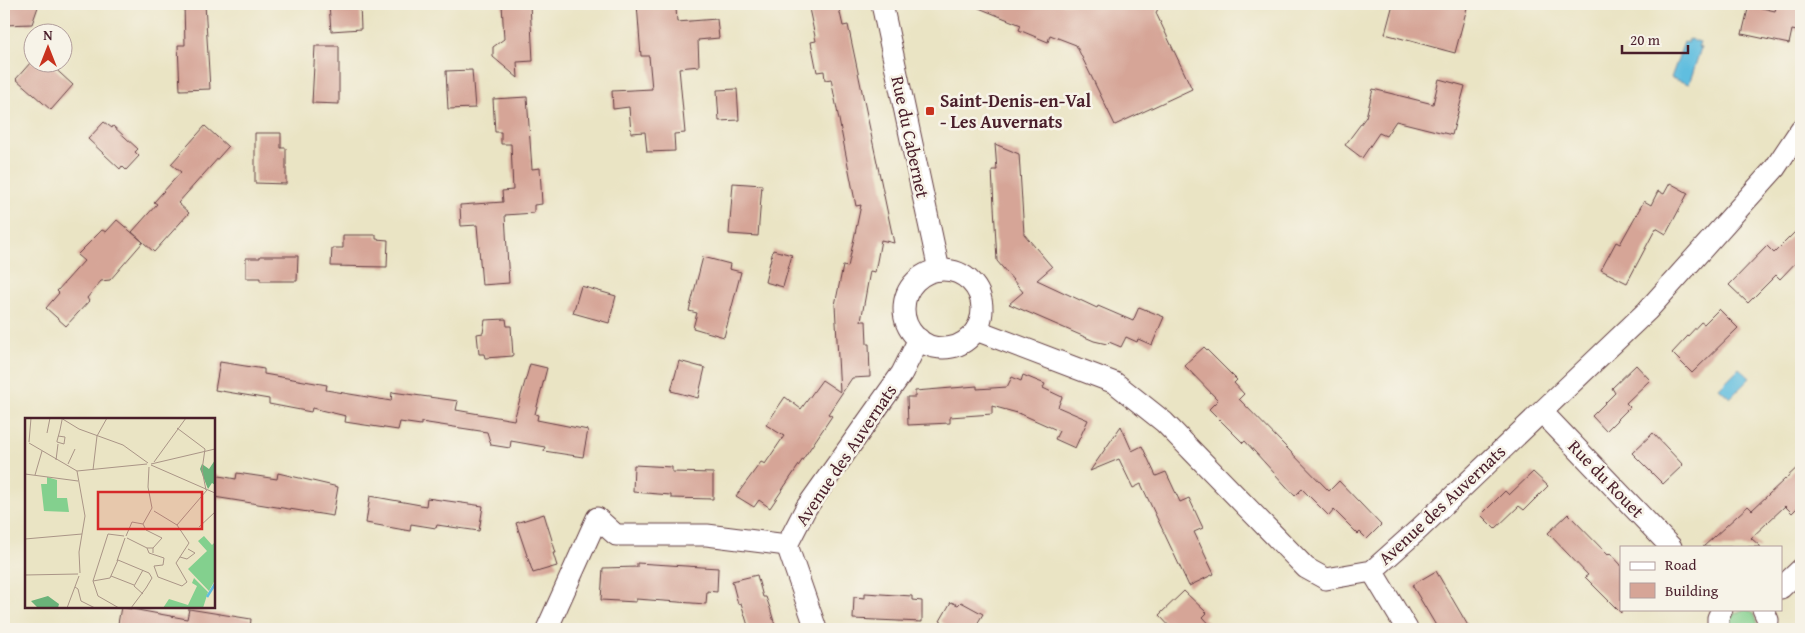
<svg xmlns="http://www.w3.org/2000/svg" width="1805" height="633" font-family="'Gentium Book Plus',serif">
  <rect width="100%" height="100%" fill="#f7f3e8"/>
  <filter id="ink" filterUnits="userSpaceOnUse"><feTurbulence type="fractalNoise" baseFrequency=".02" numOctaves="2"/><feDisplacementMap in="SourceGraphic" scale="10" xChannelSelector="R" yChannelSelector="G"/><feConvolveMatrix kernelMatrix="1 2 1 2 8 2 1 2 1" color-interpolation-filters="sRGB"/></filter>
  <filter id="wash" filterUnits="userSpaceOnUse"><feTurbulence type="fractalNoise" baseFrequency=".0096" numOctaves="4" result="noise"/><feDisplacementMap in="SourceGraphic" scale="20" xChannelSelector="R" yChannelSelector="G"/><feGaussianBlur stdDeviation="1.12" result="paint"/><feColorMatrix in="noise" values="0 0 0 0 0 0 0 0 0 0 0 0 0 0 0 0 0 1.4 0 .05"/><feComposite in="paint" operator="in"/></filter>
  <g filter="url(#wash)">
    <rect width="100%" height="100%" fill="#eae4c4"/>
    <path fill="#83d08e" stroke="#66785c" d="M1745 609C1755 612 1759 620 1757 629H1729L1728 622 1732 614Z"/>
    <g fill="#61bedf" stroke="#566e85">
      <path d="M1689 39 1700 42 1698 47 1701 48 1689 84 1671 78 1684 42 1687 43Z"/>
      <path d="M1739 368 1750 378 1730 398 1719 388Z"/>
    </g>
    <g id="blocks">
      <g fill="#d6a597">
        <path d="M4 4H39L32 24 4 25Z"/>
        <path d="M184 4H205L210 89 180 90 178 45H185Z"/>
        <path d="M329 4H360L361 29 331 31Z"/>
        <path d="M502 4H530L533 61 517 62 518 78 493 57V47L504 39Z"/>
        <path d="M637 4H665V9L676 8 677 22 717 19 719 38 698 40 699 66 679 68 685 133 674 134 675 151 647 152 645 132 631 133 629 107 613 109 612 91 652 89 649 56H641Z"/>
        <path d="M808 4H838L843 26 848 25 894 243 881 240 875 272 870 271 861 321H866L867 344H869L870 377 852 378 828 414 832 416 770 508 759 500 754 507 736 496 761 462 765 464 784 436 766 425 785 397 801 409 822 380 840 392 835 305 843 266 848 267 861 205 856 206 831 79 825 80 824 71 817 72 811 42 816 41Z"/>
        <path d="M969 4H1160L1156 13 1192 89 1115 125 1076 45 1050 35 1048 42 1019 30 1021 25Z"/>
        <path d="M1393 4H1468L1455 53 1385 34Z"/>
        <path d="M1777 4H1801V32L1792 30 1789 44 1742 34 1749 5 1775 11Z"/>
        <path d="M315 46H339V104L312 103Z"/>
        <path d="M31 62H48L73 85 51 110 16 79Z"/>
        <path d="M472 70 475 108 448 109 446 71Z"/>
        <path d="M1439 79 1465 86 1452 135 1396 121 1386 136 1379 133 1362 158 1345 145 1366 117 1373 89 1433 104Z"/>
        <path d="M737 89 739 120 719 121 717 90Z"/>
        <path d="M527 97 532 169 540 168 542 204 534 205V213L505 215 509 283 482 285 477 225 461 226 460 205 503 202 502 191 513 190 511 144H501V132H495L493 99Z"/>
        <path d="M104 122 112 128 113 126 138 149 135 152 139 156 126 170 122 166 120 169 88 139Z"/>
        <path d="M205 126 228 147 178 203 189 213 154 252 132 232 157 204 154 202 181 172 171 164Z"/>
        <path d="M255 133H281V148H286V184L255 183Z"/>
        <path d="M995 144 1019 154 1024 234 1052 267 1037 280 1097 308 1098 306 1133 321 1139 307 1164 317 1152 345 1138 339 1137 342 1126 337 1121 347 1109 342 1107 344 1094 341 1009 304 1023 292 997 261 992 170H997Z"/>
        <path d="M733 183 762 185 758 236 729 234Z"/>
        <path d="M1670 183 1688 193 1666 234 1656 228 1627 283 1601 270 1616 242 1620 244 1644 201 1651 205 1658 191 1664 194Z"/>
        <path d="M117 220 143 242 110 280 101 281 87 298 89 301 66 326 46 308 59 293 57 291 84 261 77 255 102 230 106 232Z"/>
        <path d="M1801 226V257L1780 279 1776 275 1748 303 1729 285 1767 246 1774 253Z"/>
        <path d="M343 235H376V239L388 240 387 267 331 266 332 248H343Z"/>
        <path d="M773 250 792 255 783 287 765 282Z"/>
        <path d="M260 256H298L297 281H260V278H246V258H260Z"/>
        <path d="M703 257 730 264 729 269 741 272 724 337 693 328 697 313 689 311Z"/>
        <path d="M581 286 616 296 609 323 573 313Z"/>
        <path d="M1719 309 1738 328 1692 373 1672 353 1701 322 1704 324Z"/>
        <path d="M506 319 507 326H511L513 356 485 358 484 354H479L477 334 483 333 485 320Z"/>
        <path d="M1204 347 1237 380 1234 383 1244 394 1239 399 1329 491 1339 481 1381 525 1367 539 1360 532 1358 534 1334 510 1329 516 1302 489 1295 496 1245 441 1243 443 1209 409 1218 400 1184 365Z"/>
        <path d="M679 361 705 368 698 398 671 391Z"/>
        <path d="M220 362 264 369V374L327 385 326 390 391 401 392 392 458 401 456 410 514 420 530 364 547 368 535 414 538 415 537 420 588 430 583 457 544 451 545 447 511 441 510 448 491 445 487 432 421 422V425L400 422 398 430 345 422 346 416 312 408 311 412 269 404V399L215 390Z"/>
        <path d="M1636 365 1650 380 1626 403 1630 407 1606 431 1592 416 1615 393 1612 388Z"/>
        <path d="M1023 375 1045 384 1043 388 1062 397 1058 407 1088 420 1075 448 1055 439 1059 431 1021 414 992 406V414L950 417V423L908 425 907 397H915V391L977 386V389L1007 387 1012 377 1021 381Z"/>
        <path d="M1121 426 1132 451 1142 446 1156 476 1166 472 1180 502 1189 498 1203 528 1194 532 1214 574 1189 586 1141 484 1133 488 1119 459 1090 471Z"/>
        <path d="M1653 433 1683 465 1663 484 1632 453Z"/>
        <path d="M1801 464V504L1792 513 1785 506 1751 538 1761 547H1703L1748 506 1752 510Z"/>
        <path d="M634 465 672 467V472L713 473V499L671 498V495L633 492Z"/>
        <path d="M1533 472 1548 486 1524 510 1519 506 1495 529 1481 515 1505 491 1509 495Z"/>
        <path d="M237 473 277 479 278 473 338 487 333 516 214 497V475L236 479Z"/>
        <path d="M370 496 426 506 427 498 483 506 479 531 437 525 436 528 411 524 410 531 366 523Z"/>
        <path d="M544 514 556 553H553L557 566 533 573 516 523Z"/>
        <path d="M1568 514 1608 555 1610 553 1621 565V613L1585 577 1588 575 1548 533Z"/>
        <path d="M637 563 718 568 717 592 707 591 706 604 636 599V602L601 600 603 568 637 567Z"/>
        <path d="M1436 571 1470 629H1438L1412 585Z"/>
        <path d="M757 575 763 597H766L770 608 776 629H749L741 603 738 604 732 581Z"/>
        <path d="M1184 591 1207 613 1203 617 1214 629H1172L1159 615Z"/>
        <path d="M865 593 912 596V600L922 601V622L853 619 854 597 865 598Z"/>
        <path d="M951 602 958 605 961 602 983 614 974 629H953L940 621Z"/>
        <path d="M121 607 187 619 189 609 251 619 250 629H117Z"/>
      </g>
    </g>
  </g>
  <g filter="url(#ink)">
    <use href="#blocks" fill-opacity="0" stroke="#623d42" stroke-width="1"/>
    <g fill="none" stroke-linecap="round" stroke-linejoin="round">
      <g stroke="#623d42" stroke-width="23">
        <g id="minor">
          <path d="M882 4 939 270"/>
          <circle cx="943" cy="309" r="39"/>
          <path d="M976 330 1115 383 1164 422 1306 568 1326 579 1372 571 1419 529 1647 311 1775 168 1801 129"/>
          <path d="M1542 412 1671 547"/>
          <path d="M1372 571 1407 629"/>
          <path d="M1781 588 1801 569"/>
          <path d="M1763 609 1768 620 1767 629"/>
          <path d="M547 629 597 518 616 535H707L787 545"/>
          <path d="M816 629 787 545 806 508 902 373 919 339"/>
          <path d="M1718 629V618L1722 609"/>
        </g>
      </g>
      <use href="#minor" stroke="#fff" stroke-width="21"/>
    </g>
  </g>
  <rect fill="#c8321e" stroke="#f7f3e8" stroke-width="2" x="925" y="106" width="10" height="10" rx="2.5"/>
  <g text-anchor="middle" stroke-width="5" stroke-linejoin="round" paint-order="stroke">
    <g font-size="18" font-weight="bold" fill="#4a1f2b" stroke="#f7f3e8" text-anchor="start">
      <text x="940" y="107">Saint-Denis-en-Val<tspan x="940" dy="21">- Les Auvernats</tspan></text>
    </g>
    <g font-size="18" fill="#4a1f2b" stroke="#f7f3e8">
      <text transform="translate(910 137) rotate(78)" y="6">Rue du Cabernet</text>
      <text transform="translate(846 455) rotate(-56)" y="6">Avenue des Auvernats</text>
      <text transform="translate(1606 479) rotate(46)" y="6">Rue du Rouet</text>
      <text transform="translate(1442 505) rotate(-43)" y="6">Avenue des Auvernats</text>
    </g>
  </g>
  <g transform="translate(25 418)">
    <rect width="190" height="190" fill="#eae4c4"/>
    <path d="M22 59 32 62V80H42L44 94 19 93 16 66H22ZM179 118 187 127 190 124V162L184 173 163 151 182 133 173 123ZM169 160 183 174 178 190H138L144 181 163 187 172 168 167 165Z" fill="#83d08e"/>
    <path d="M190 42V67L187 65 183 71 175 51 177 46 184 51ZM23 178 34 186 33 190H13L6 183Z" fill="#6ab279"/>
    <path fill="none" stroke="#61bedf" stroke-width="2.5" d="M182 179 190 166"/>
    <path fill="none" stroke="#aa9587" stroke-width="1" d="M36 0 54 11 98 27 123 45M152 10 180 31 177 52 181 72M22 15 25 0M33 18 40 19 39 26 32 24V23L35 12 37 2V1M4 24 6 0M4 25 52 53 122 46M31 42 33 26M129 44 161 0M43 46 50 31M126 46 190 31M126 47 190 75M124 49 123 69 127 90 118 106 121 112 137 120 128 130M68 52 72 18 82 0M52 53 60 98 54 134 55 155M0 56 53 63M10 57 17 33M129 93 152 107 182 72M174 109 190 94M101 118 107 104 118 106M102 120 122 130M0 121 57 116M128 135V130H122L124 135 139 140 138 147 129 148 133 159M155 139 162 141 170 135 163 131M92 143 100 120M118 152 109 168 118 176M0 157 53 156M86 158 109 167M133 159 157 168 162 164 151 145 164 125 152 107M68 163 85 160 93 142 124 155 127 160 121 170 106 190M50 169 53 171 56 183 70 190M42 190 54 158M94 190 73 178 68 163 83 116 99 118"/>
    <path fill="#d62828" fill-opacity="0.15" stroke="#d62828" stroke-width="2.5" d="M73 74H177V111H73Z"/>
    <rect width="190" height="190" fill="none" stroke="#4a1f2b" stroke-width="2.5"/>
  </g>
  <rect width="1805" height="633" fill="none" stroke="#f7f3e8" stroke-width="20"/>
  <rect x="1620" y="546" width="162" height="65" fill="#f7f3e8" stroke="#b29e9c"/>
  <rect x="1630" y="562" width="25" height="8" fill="#ffffff" stroke="#b29e9c"/>
  <text x="1665" y="570" font-size="15" fill="#4a1f2b">Road</text>
  <rect x="1630" y="583" width="25" height="15" fill="#d6a597" stroke="#b29e9c"/>
  <text x="1665" y="596" font-size="15" fill="#4a1f2b">Building</text>
  <g transform="translate(48 48)"><circle r="24" fill="#f7f3e8" stroke="#b29e9c"/>
  <path d="M0-4L9 19L0 12L-9 19Z" fill="#c8321e"/>
  <text y="-8" font-size="14" font-weight="bold" text-anchor="middle" fill="#4a1f2b">N</text>
  </g>
  <path d="M1622 45v8h66v-8" fill="none" stroke="#4a1f2b" stroke-width="2.5"/>
  <text x="1630" y="45" font-size="15" fill="#4a1f2b" stroke="#f7f3e8" stroke-width="4" paint-order="stroke">20 m</text>
</svg>
